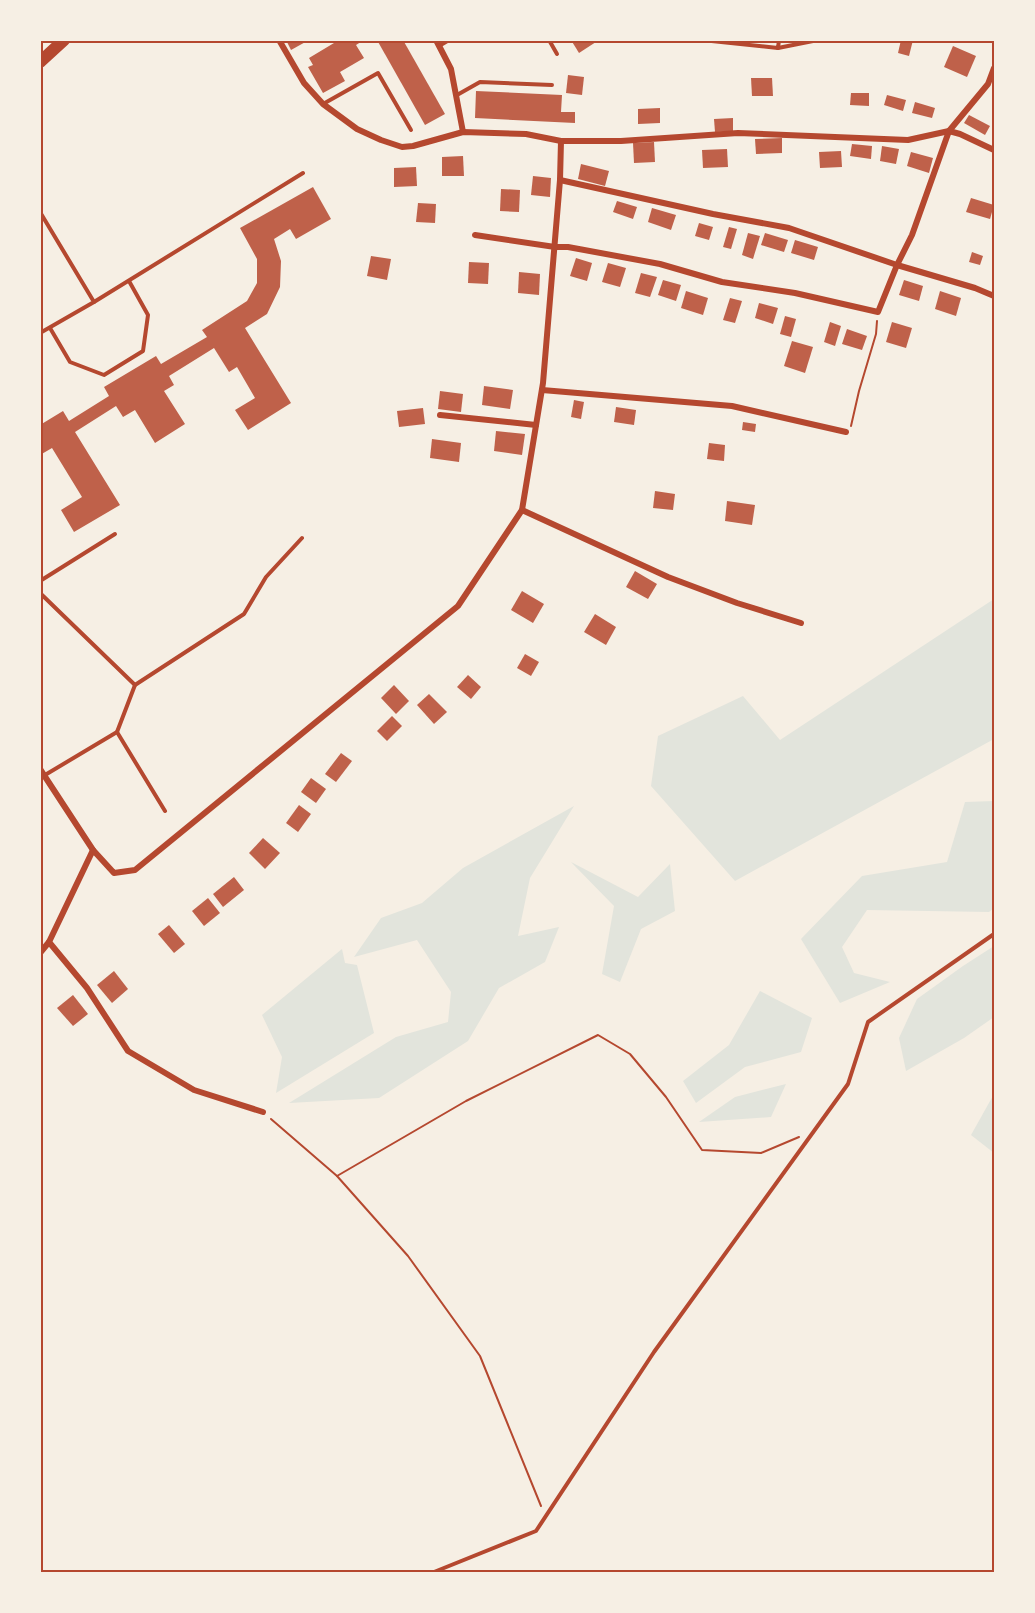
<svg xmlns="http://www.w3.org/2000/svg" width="1035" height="1613" font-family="'Work Sans',sans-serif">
  <rect width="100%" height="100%" fill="#f6efe4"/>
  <g fill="#e2e4dc">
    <path d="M994 599V739L735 881 651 786 658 736 743 696 780 740Z"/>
    <path d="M994 801V908L989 912 867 910 842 947 854 973 890 982 840 1003 801 939 862 876 947 862 965 802Z"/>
    <path d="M574 806 530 878 518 936 559 927 545 962 499 988 468 1041 379 1098 289 1103 396 1037 448 1022 451 992 417 940 354 957 381 918 422 903 463 868Z"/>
    <path d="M571 862 638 897 670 864 675 911 641 929 620 982 602 974 614 906Z"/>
    <path d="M994 946V1017L964 1038 906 1071 899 1038 917 999 963 966Z"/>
    <path d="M342 949 345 963 357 965 374 1033 276 1093 282 1057 262 1015Z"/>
    <path d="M760 991 812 1018 801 1052 745 1067 696 1103 683 1081 729 1045Z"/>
    <path d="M786 1084 771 1117 699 1122 735 1097Z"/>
    <path d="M994 1094V1153L971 1135Z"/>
  </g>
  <g fill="#bf614a">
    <path d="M286 40H309L291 50Z"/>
    <path d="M339 40H343L344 43 348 40H364L356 45 364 58 340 72 345 81 323 93 308 67 313 65 309 58Z"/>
    <path d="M377 40H403L445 114 425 125Z"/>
    <path d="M571 40H599L579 53Z"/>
    <path d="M901 40H913L909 56 898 53Z"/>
    <path d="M953 46 976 56 967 77 944 67Z"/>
    <path d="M568 75 584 77 582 95 566 93Z"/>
    <path d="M751 78H772L773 96H752Z"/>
    <path d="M476 91 562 95 561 112H575V123L475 118Z"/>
    <path d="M851 93H869V106L850 105Z"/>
    <path d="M887 95 906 100 903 111 884 105Z"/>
    <path d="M915 102 935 108 932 118 912 113Z"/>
    <path d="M660 108V123L638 124V109Z"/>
    <path d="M969 115 990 126 985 135 964 123Z"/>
    <path d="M733 118V131L715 132 714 119Z"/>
    <path d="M782 138V153L756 154 755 139Z"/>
    <path d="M654 142 655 162 634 163 633 143Z"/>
    <path d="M852 144 872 146 871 159 850 156Z"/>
    <path d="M882 146 899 149 896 164 880 161Z"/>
    <path d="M727 149 728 167 703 168 702 150Z"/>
    <path d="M841 151 842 167 820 168 819 152Z"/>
    <path d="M911 152 933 158 929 173 907 166Z"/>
    <path d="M463 156 464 176H442V157Z"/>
    <path d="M581 164 609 171 605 186 578 179Z"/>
    <path d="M416 167 417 186 394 187V168Z"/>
    <path d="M533 176 551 178 550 197 531 195Z"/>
    <path d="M313 187 331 219 296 239 290 229 274 239 281 261 280 287 267 314 245 328 291 403 248 430 235 410 255 398 237 367 229 372 214 348 169 376 174 385 164 391 185 424 155 443 135 410 123 417 116 406 75 432 120 505 74 532 61 510 82 497 52 448 40 455V425L63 411 69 421 109 396 104 387 156 356 161 364 207 337 202 330 247 301 257 283V259L240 228Z"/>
    <path d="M501 189 520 190 519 212 500 211Z"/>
    <path d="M971 198 994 205 990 219 966 212Z"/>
    <path d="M617 201 637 207 633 219 613 212Z"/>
    <path d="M418 203 436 204 435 223 416 222Z"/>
    <path d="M652 208 676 215 671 230 648 222Z"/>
    <path d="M699 223 713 227 709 240 695 236Z"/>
    <path d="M729 227 737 229 731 249 723 247Z"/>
    <path d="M748 233 760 236 753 259 742 255Z"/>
    <path d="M765 233 788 240 784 252 761 245Z"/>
    <path d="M795 240 818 247 814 260 791 253Z"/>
    <path d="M972 252 983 256 980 265 969 262Z"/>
    <path d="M371 256 391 259 387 280 367 276Z"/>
    <path d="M576 258 592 263 587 281 570 276Z"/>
    <path d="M469 262 489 263 488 284 468 283Z"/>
    <path d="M608 263 626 268 620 287 602 282Z"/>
    <path d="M519 272 540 274 539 295 518 293Z"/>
    <path d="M641 273 657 277 650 297 635 293Z"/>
    <path d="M663 280 681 285 676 301 658 295Z"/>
    <path d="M904 280 923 286 919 301 899 295Z"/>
    <path d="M686 291 708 298 703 315 681 308Z"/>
    <path d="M940 291 961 298 956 316 935 309Z"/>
    <path d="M730 298 742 301 735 323 723 320Z"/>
    <path d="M759 303 778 308 773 324 755 318Z"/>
    <path d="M785 316 796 319 791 337 780 334Z"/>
    <path d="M830 322 841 326 835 346 824 342Z"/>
    <path d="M892 322 912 328 906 348 886 342Z"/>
    <path d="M847 329 867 336 862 350 842 344Z"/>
    <path d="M792 341 813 347 805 373 784 366Z"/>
    <path d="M484 386 513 390 510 409 482 405Z"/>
    <path d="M440 391 463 394 461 412 438 409Z"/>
    <path d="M574 400 584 402 581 419 571 417Z"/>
    <path d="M616 407 636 410 634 425 614 422Z"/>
    <path d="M423 408 425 424 399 427 397 411Z"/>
    <path d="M743 422 756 424 755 432 742 430Z"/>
    <path d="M496 431 525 434 522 455 494 451Z"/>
    <path d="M432 439 461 443 459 462 430 458Z"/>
    <path d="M709 443 725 445 724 461 707 459Z"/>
    <path d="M655 491 675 494 673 510 653 508Z"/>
    <path d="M727 501 755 505 752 525 725 521Z"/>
    <path d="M635 571 657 584 648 599 626 587Z"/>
    <path d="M522 591 544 604 533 623 511 610Z"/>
    <path d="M595 614 616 627 606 645 584 632Z"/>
    <path d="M525 654 539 662 531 676 517 668Z"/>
    <path d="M468 675 481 687 471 699 457 687Z"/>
    <path d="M394 685 409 701 396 714 381 698Z"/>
    <path d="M429 694 447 712 434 724 417 705Z"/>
    <path d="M392 716 402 726 387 741 377 731Z"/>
    <path d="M341 753 352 761 336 782 325 774Z"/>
    <path d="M311 778 326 789 316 803 301 792Z"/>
    <path d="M299 805 311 814 298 832 286 823Z"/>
    <path d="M263 838 280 853 265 869 249 853Z"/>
    <path d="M234 877 244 890 223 907 213 894Z"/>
    <path d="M208 898 220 913 204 926 192 911Z"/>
    <path d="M169 925 185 944 174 953 158 934Z"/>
    <path d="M114 971 128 989 112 1003 97 985Z"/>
    <path d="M73 995 88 1014 73 1026 57 1008Z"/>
  </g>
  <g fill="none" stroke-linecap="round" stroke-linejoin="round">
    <g stroke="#b5482f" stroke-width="2">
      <path d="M851 426 859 391 876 334 877 321"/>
      <path d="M271 1119 337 1176"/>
      <path d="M541 1506 480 1356 408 1256 337 1176 466 1101 598 1035 630 1054 666 1097 702 1150 761 1153 799 1137"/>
    </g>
    <g stroke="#b5482f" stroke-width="4">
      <path d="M549 40 557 54"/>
      <path d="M702 40 778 48 779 40"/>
      <path d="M439 46 449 40"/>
      <path d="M778 48 818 40"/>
      <path d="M457 95 480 82 552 85"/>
      <path d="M323 104 378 73 411 130"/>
      <path d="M40 212 94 302 40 333"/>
      <path d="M94 302 303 173"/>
      <path d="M50 328 70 362 104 375 143 351 148 315 129 281"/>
      <path d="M40 581 115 534"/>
      <path d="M40 593 135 685"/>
      <path d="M117 732 165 811"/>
      <path d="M45 775 117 732 135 685 244 614 266 577 302 538"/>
      <path d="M434 1572 536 1531 654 1352 848 1084 868 1022 994 934"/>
    </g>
    <g stroke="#b5482f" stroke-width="6">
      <path d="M279 40 304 83 323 104 357 129 381 140 402 147 413 146 463 132 526 134 561 141H621L738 133 908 140 949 131 960 134 994 150"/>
      <path d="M436 40 451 69 463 132"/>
      <path d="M560 180 713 214 789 228 897 265 975 288 994 296"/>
      <path d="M475 235 555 247H568L660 264 722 282 795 293 878 312 897 265 912 235 949 131 988 84 994 68"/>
      <path d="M542 390 732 406 846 432"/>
      <path d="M440 415 536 425"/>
      <path d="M522 510 668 577 737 603 801 623"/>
      <path d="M40 769 93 850"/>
      <path d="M40 953 49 942"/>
      <path d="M263 1112 194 1090 128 1051 87 988 49 942 93 850 114 873 135 870 458 606 522 510 543 383 560 180 561 141"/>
    </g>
    <path stroke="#b5482f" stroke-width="12" d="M40 62 64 40"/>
  </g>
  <rect width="1035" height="1613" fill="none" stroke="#f6efe4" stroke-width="84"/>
  <rect x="42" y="42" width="951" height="1529" fill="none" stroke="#b5482f" stroke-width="2"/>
</svg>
